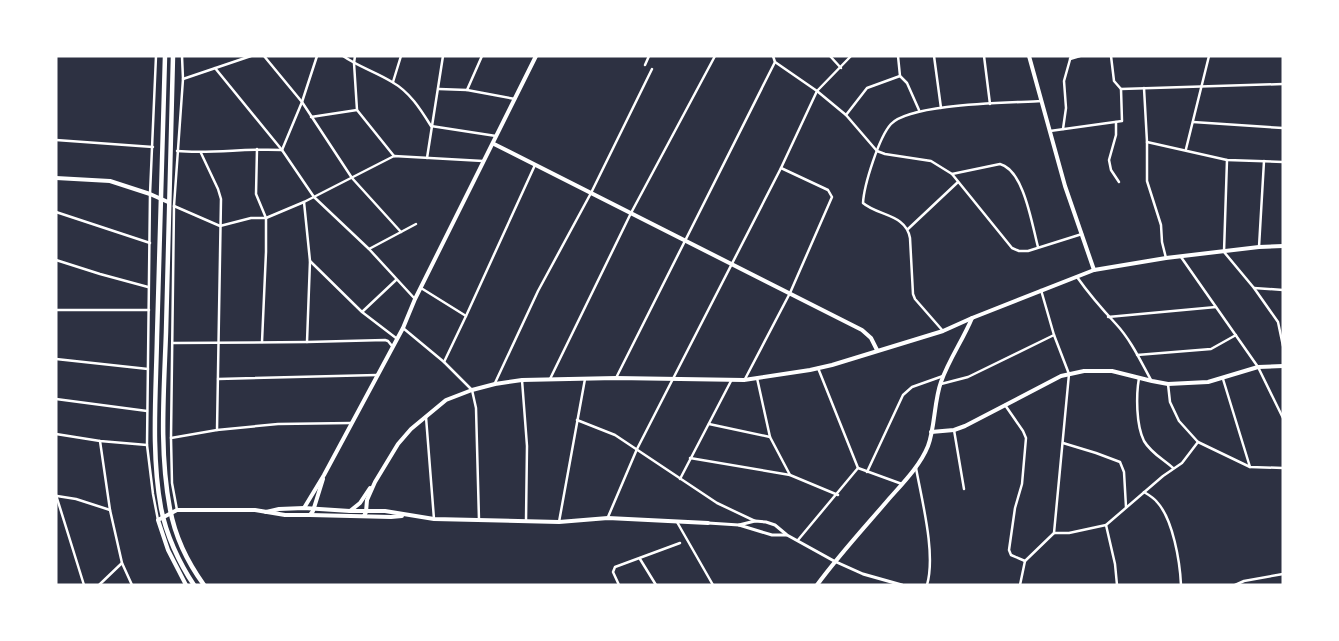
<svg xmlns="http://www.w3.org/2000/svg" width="1339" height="641" font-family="Manrope,sans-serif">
  <rect width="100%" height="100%" fill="#2d3142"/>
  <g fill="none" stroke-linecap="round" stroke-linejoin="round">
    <g stroke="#fff" stroke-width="2.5">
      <path d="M156 56 150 194 147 445 153 494 158 520"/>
      <path d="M264 56 302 102 352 178 401 232"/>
      <path d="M343 56C359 67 376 72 392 82 410 92 421 110 431 126L496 136"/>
      <path d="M355 56 354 63 357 110 394 156"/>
      <path d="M773 56 775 62 817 91 846 115 877 151 885 154 931 161 952 174 1012 248 1019 251H1028L1082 234"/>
      <path d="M830 56 841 68"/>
      <path d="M898 56 900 76 907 83 919 110"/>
      <path d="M934 56 941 108"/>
      <path d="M984 56 990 104"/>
      <path d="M1070 59 1080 56"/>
      <path d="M645 65 649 56"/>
      <path d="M215 68 282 150 314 197 369 249 415 299"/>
      <path d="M183 79 251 56"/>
      <path d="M393 82 401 56"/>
      <path d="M1144 88 1147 142V181L1161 225 1162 242 1166 258"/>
      <path d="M439 89 467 90 515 99"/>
      <path d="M1121 89 1283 84"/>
      <path d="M467 90 482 56"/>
      <path d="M846 115 867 88 900 76"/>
      <path d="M311 117 357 110"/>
      <path d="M1116 122V135L1109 160 1111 170 1119 182"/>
      <path d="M1193 122 1283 128"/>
      <path d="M1063 129 1066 108 1064 81 1071 56"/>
      <path d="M1050 131 1122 121 1121 89 1114 81 1111 56"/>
      <path d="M56 140 153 147"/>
      <path d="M1147 142 1227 160 1283 162"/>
      <path d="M257 149 256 194 266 218V252L262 342"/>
      <path d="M1186 149 1209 56"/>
      <path d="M282 150 302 102 317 56"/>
      <path d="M177 151C212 154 247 148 282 150"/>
      <path d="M201 153 218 189 221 199 217 430"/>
      <path d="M427 158 443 56"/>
      <path d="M1227 160 1224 252 1254 288 1278 322 1283 346"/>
      <path d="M952 174 1000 164C1024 170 1032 225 1038 247"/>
      <path d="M304 202 310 261 307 342"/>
      <path d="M174 206 220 226 251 218H266L304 202 394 156 483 161"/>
      <path d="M56 212 150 243"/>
      <path d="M908 229 958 182"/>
      <path d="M1259 247 1264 161"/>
      <path d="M369 249 416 224"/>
      <path d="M1181 257 1258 367 1283 418"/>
      <path d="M56 260 100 274 148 287"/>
      <path d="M310 261 362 312 396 338"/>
      <path d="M1077 277C1089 294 1102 309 1116 324 1131 340 1141 362 1151 380"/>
      <path d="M421 288 466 316"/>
      <path d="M1254 288 1283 290"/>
      <path d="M56 310H149"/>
      <path d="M362 312 396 280"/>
      <path d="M1108 317 1216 307"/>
      <path d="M403 328 444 362 472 390 476 408 479 520"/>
      <path d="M943 331 915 299 913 294 910 238C906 214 878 216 863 203 864 185 879 137 891 124 911 103 1010 103 1041 101"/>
      <path d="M173 343 307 342 385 340 388 341 392 346"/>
      <path d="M1137 355 1211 349 1236 335"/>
      <path d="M56 359 148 369"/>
      <path d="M444 362 466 316 535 165"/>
      <path d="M818 368 858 468 902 484"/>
      <path d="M616 378 775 62"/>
      <path d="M757 378 770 437 790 475"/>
      <path d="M1139 378C1136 395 1136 425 1144 441 1151 453 1163 459 1173 468"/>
      <path d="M218 379 377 375"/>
      <path d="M550 379 631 213 715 56"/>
      <path d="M745 379 790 293 832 197 828 190 781 168"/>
      <path d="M1223 379 1250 467"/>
      <path d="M522 380 527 446 526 521"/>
      <path d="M495 383 538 291 591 193 652 69"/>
      <path d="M941 384 968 377 1054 335"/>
      <path d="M1168 384 1170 402 1179 421 1198 442 1250 467 1283 468"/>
      <path d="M56 399 147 411"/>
      <path d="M1005 405 1023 431 1026 438 1022 484 1015 508 1009 550 1011 555 1025 561"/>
      <path d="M426 417 434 519"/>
      <path d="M577 420 615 435 717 503 755 521"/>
      <path d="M709 424 770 437"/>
      <path d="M954 430 964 489"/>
      <path d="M56 434 100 441 147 445"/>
      <path d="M171 438 217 430 278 424 351 423"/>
      <path d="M100 441 110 510 122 563 132 585"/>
      <path d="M1063 443 1096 453 1120 462 1124 472 1126 507"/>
      <path d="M690 458 790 475 838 495"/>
      <path d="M916 468C922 501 936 554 927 585"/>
      <path d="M867 472 903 395 912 387 943 376"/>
      <path d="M680 479 731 381"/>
      <path d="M1144 492C1149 495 1154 498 1157 502 1173 519 1180 562 1181 585"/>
      <path d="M56 495 84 585"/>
      <path d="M57 496 76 499 110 510"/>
      <path d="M177 510 172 483 171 438 174 206 183 79 182 56"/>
      <path d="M608 517 637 449 781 168 817 91 851 56"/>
      <path d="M559 522 585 379"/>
      <path d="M677 522 713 585"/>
      <path d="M1106 525 1115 564 1117 585"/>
      <path d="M1054 533H1069L1106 525 1163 476 1182 463 1198 442"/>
      <path d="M798 540 858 468"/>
      <path d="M640 559 656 585"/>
      <path d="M99 585 122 563"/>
      <path d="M619 585 613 572 615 567 680 543"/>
      <path d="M1020 585 1025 561 1054 533 1069 374 1054 335 1041 290"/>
      <path d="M1235 585 1244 581 1283 574"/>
    </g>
    <g stroke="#fff" stroke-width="3">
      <path d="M708 523 739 525 755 521 766 522 775 525 787 535 834 561 863 574 902 585"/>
      <path d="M739 525 772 535H786"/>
    </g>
    <g stroke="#fff" stroke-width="4">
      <path d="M1029 56 1065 186 1094 270"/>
      <path d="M494 144 862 330 871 338 877 350"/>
      <path d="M56 178 110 181 150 194 168 202"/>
      <path d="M931 432 954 430 965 426 1061 376 1084 371H1112L1152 381 1168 384 1208 382 1258 367 1283 366"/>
      <path d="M304 508 324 475 403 328 415 299 536 56"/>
      <path d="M350 511H385L434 519 559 522 608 518 708 523"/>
      <path d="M266 512 279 509 304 508 350 511 360 503 370 488"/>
      <path d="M310 515 391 517 402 516"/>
      <path d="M364 516 366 512 367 500 375 482 398 444 411 429 446 400 472 390 495 384 522 380 616 378 744 380 810 370 832 365 943 331 972 318"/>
      <path d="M186 585 168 550 158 520 177 510H255L285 515H310L313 511 323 479"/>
      <path d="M817 585C839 555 864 528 888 500 902 484 920 466 928 446 935 428 934 401 941 382 949 359 963 340 972 318L1094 270 1166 258 1259 247 1283 246"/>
    </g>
    <g stroke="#fff" stroke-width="4.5">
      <path d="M165 56C162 150 159 244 157 337 156 393 151 454 161 508 166 534 179 563 194 585"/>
      <path d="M173 56C170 148 168 240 166 332 164 391 159 451 170 509 175 536 188 563 204 585"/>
    </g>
  </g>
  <rect width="1339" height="641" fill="none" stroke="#ffffff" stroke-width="115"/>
</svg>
